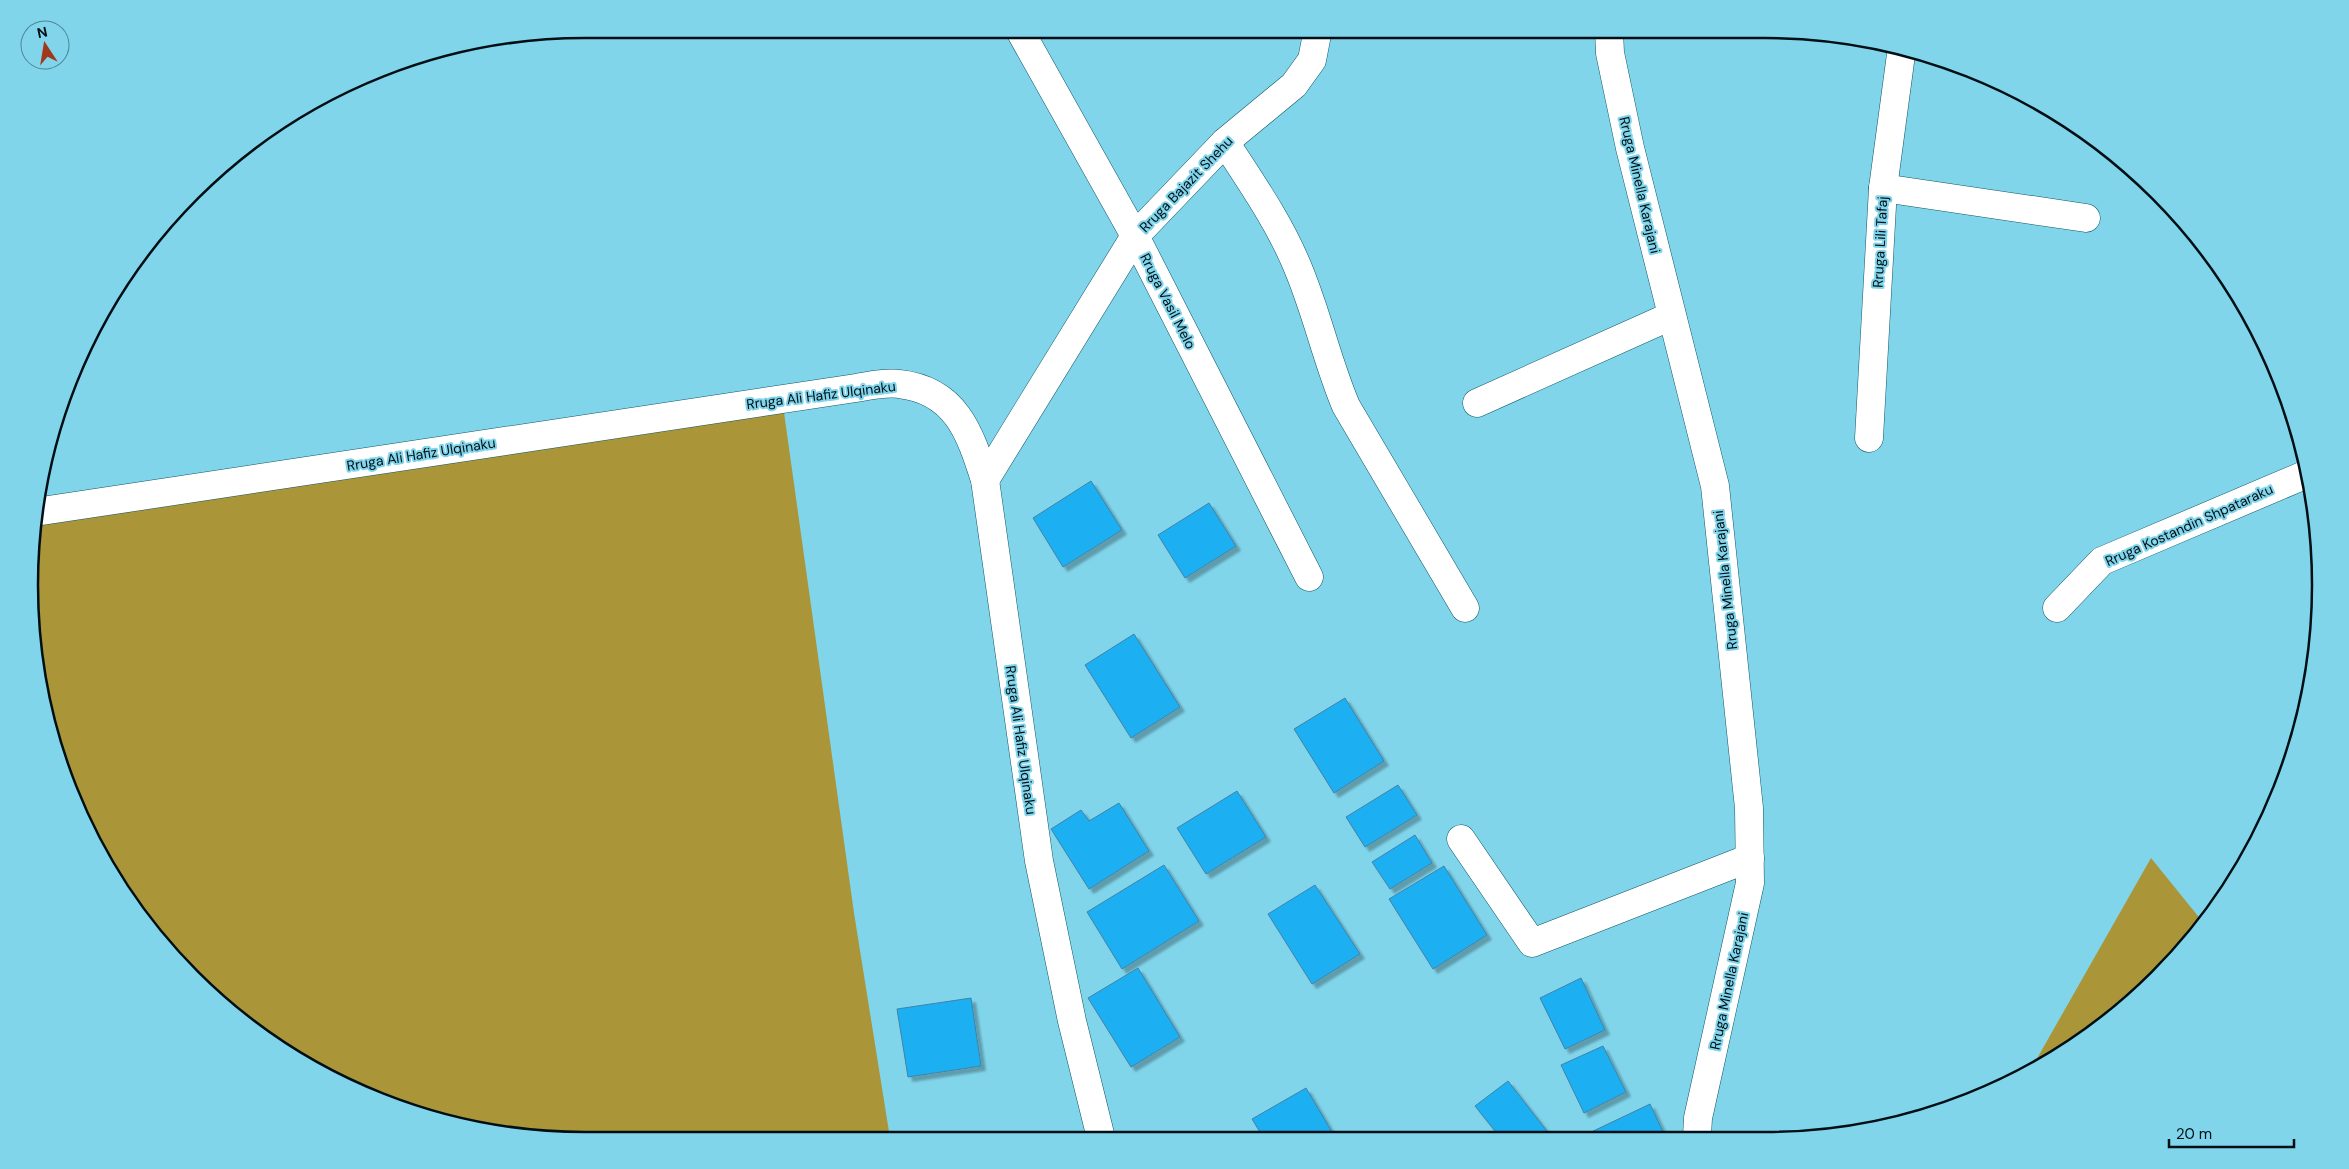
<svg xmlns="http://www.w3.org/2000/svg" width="2349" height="1169" font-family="'DM Sans',sans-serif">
  <defs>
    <filter id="shadow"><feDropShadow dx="4.5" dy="4.5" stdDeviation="1" flood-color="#0004"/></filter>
  </defs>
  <rect width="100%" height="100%" fill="#81d5eb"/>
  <g fill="#aa9538">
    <path d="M782 398 854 913 890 1138 548 1139 441 1121 339 1083 246 1026 191 977 123 893 86 830 48 729 33 657 30 548 35 512Z"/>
    <path d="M2151 858 2202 921 2183 951 2074 1046 2031 1069Z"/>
  </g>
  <g fill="#1baff2" stroke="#4282a7" filter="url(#shadow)">
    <path d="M1091 481 1122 530 1063 567 1033 518Z"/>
    <path d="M1209 503 1236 546 1185 578 1158 535Z"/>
    <path d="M1134 634 1180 707 1131 738 1085 665Z"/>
    <path d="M1345 698 1384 761 1334 793 1294 729Z"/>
    <path d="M1398 785 1417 815 1365 847 1346 817Z"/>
    <path d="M1237 791 1266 837 1206 874 1177 828Z"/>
    <path d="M1119 803 1149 851 1089 889 1051 829 1081 810 1089 821Z"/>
    <path d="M1415 835 1432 863 1390 889 1372 862Z"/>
    <path d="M1164 865 1199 921 1122 969 1087 912Z"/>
    <path d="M1444 866 1487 935 1433 969 1389 899Z"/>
    <path d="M1315 885 1360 954 1312 984 1268 914Z"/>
    <path d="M1138 968 1180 1037 1131 1067 1088 998Z"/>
    <path d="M1581 978 1605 1030 1565 1049 1540 998Z"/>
    <path d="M971 998 981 1066 908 1077 897 1009Z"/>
    <path d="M1603 1046 1626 1092 1584 1113 1561 1065Z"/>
    <path d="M1508 1081 1550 1135 1548 1136H1499L1475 1106Z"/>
    <path d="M1306 1088 1335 1137H1263L1252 1119Z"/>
    <path d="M1650 1104 1665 1136H1588L1587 1134Z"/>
  </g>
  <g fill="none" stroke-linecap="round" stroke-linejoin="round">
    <g stroke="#0f5766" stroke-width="29">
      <g id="minor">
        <path d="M1019 29 1135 236 1309 577"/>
        <path d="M1609 30 1610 53 1630 148 1715 486 1749 808 1750 883 1698 1118 1697 1136"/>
        <path d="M1225 142C1250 181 1277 219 1295 261 1316 308 1326 359 1346 406L1465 608"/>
        <path d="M1883 188 2086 218"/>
        <path d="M1477 403 1671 316"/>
        <path d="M1869 438 1883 188 1902 47"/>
        <path d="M985 480 1135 236 1225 142 1294 85 1312 60 1318 29"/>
        <path d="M35 512 856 388C869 386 885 382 899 384 956 390 970 433 985 480L1039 861 1072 1021 1101 1138"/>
        <path d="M2057 608 2102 561 2307 474"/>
        <path d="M1461 839 1532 943 1750 858"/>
      </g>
    </g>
    <use href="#minor" stroke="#fff" stroke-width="28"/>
  </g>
  <g text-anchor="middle" stroke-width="4" stroke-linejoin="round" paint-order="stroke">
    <g font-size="14" fill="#000f15" stroke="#81d5eb">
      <text transform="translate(1186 184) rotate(-46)" y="5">Rruga Bajazit Shehu</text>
      <text transform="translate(1640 185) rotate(77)" y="5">Rruga Minella Karajani</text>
      <text transform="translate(1880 242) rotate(-87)" y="5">Rruga Lili Tafaj</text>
      <text transform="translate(1168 301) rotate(63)" y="5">Rruga Vasil Melo</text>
      <text transform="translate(821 395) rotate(-7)" y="5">Rruga Ali Hafiz Ulqinaku</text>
      <text transform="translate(421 454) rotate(-9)" y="5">Rruga Ali Hafiz Ulqinaku</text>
      <text transform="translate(2189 525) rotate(-24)" y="5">Rruga Kostandin Shpataraku</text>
      <text transform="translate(1725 580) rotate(-96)" y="5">Rruga Minella Karajani</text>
      <text transform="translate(1021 740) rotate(82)" y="5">Rruga Ali Hafiz Ulqinaku</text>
      <text transform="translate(1729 981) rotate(-78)" y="5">Rruga Minella Karajani</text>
    </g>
  </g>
  <path d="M0 0H2349V1169H0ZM585 38H1765A547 547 0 0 1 2312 585V585A547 547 0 0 1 1765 1132H585A547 547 0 0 1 38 585V585A547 547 0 0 1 585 38Z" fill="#81d5eb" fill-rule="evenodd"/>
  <path fill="none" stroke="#000f15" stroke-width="2.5" d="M585 38H1765A547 547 0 0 1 2312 585V585A547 547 0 0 1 1765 1132H585A547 547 0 0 1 38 585V585A547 547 0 0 1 585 38Z"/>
  <g transform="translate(45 45) rotate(348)"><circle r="24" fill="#81d5eb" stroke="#4d8695"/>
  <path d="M0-4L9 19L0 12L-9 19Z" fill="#a0381b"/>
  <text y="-8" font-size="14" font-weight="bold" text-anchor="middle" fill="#000f15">N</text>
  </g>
  <path d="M2169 1139v8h125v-8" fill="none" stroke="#000f15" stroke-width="2.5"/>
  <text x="2176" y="1139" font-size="15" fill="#000f15" stroke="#81d5eb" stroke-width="4" paint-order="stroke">20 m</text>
</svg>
